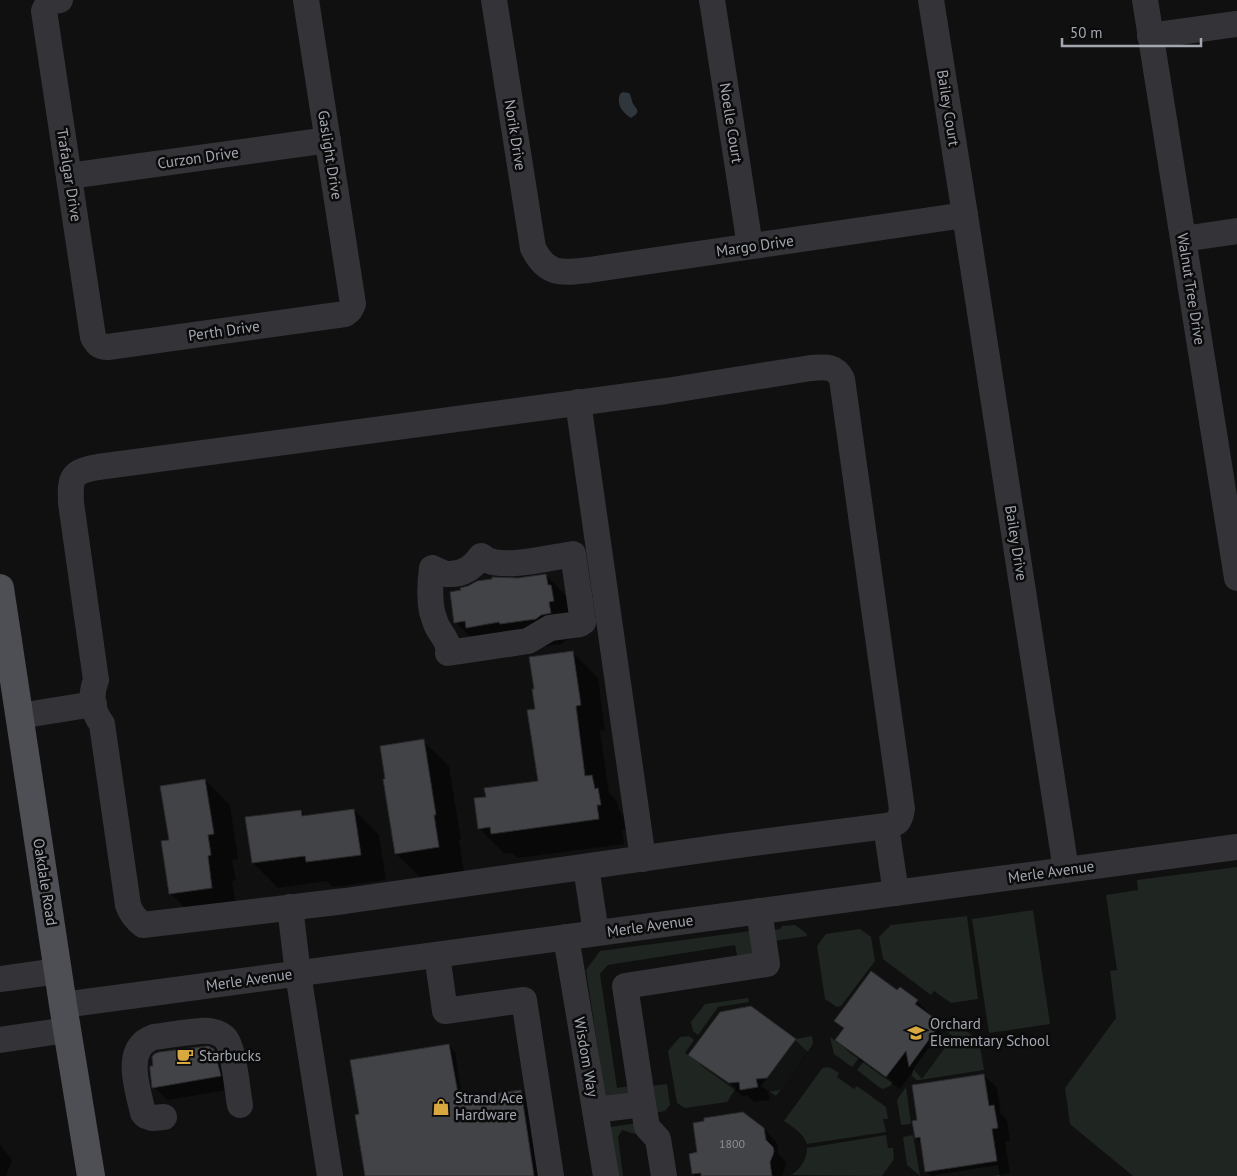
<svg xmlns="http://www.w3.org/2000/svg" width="1237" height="1176" font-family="'PT Sans',sans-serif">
  <rect width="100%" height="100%" fill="#101011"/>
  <g fill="#1f2520">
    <path d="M1237 867V1176H1133L1070 1124 1065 1088 1116 1018 1110 971 1117 970 1106 895 1138 890 1137 880Z"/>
    <path d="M1033 910 1050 1024 989 1033 972 919Z"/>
    <path d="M967 916 978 999 951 1003 934 991 931 995 883 959 879 937 891 925Z"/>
    <path d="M795 925 806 933 807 936 775 941 773 930 780 929 782 926Z"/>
    <path d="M860 929 871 937 875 961 841 1006 837 1007 825 999 817 946 826 934Z"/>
    <path d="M751 931 755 958 738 960 735 945 608 965 600 974 617 1088 631 1086 632 1092 605 1096 586 970 600 951Z"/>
    <path d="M748 998 749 1002 718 1007 698 1035 693 1031 691 1022 705 1004Z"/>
    <path d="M949 1019 979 1040 984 1070 920 1080H917L912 1076 913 1070Z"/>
    <path d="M689 1036 694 1040 685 1053 736 1088 727 1102 685 1108 677 1103 668 1051 680 1037Z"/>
    <path d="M812 1036 813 1044 776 1096 761 1086 796 1039Z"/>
    <path d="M830 1037 859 1058 852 1067 834 1054Z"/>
    <path d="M864 1061 893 1082 890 1086 883 1089 879 1087 857 1070Z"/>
    <path d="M829 1067 839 1073 837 1077 854 1089 857 1086 886 1107 888 1119H883L886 1132 807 1144C803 1133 793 1127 784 1121L821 1070 823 1068Z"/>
    <path d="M667 1084 670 1105 665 1111 656 1113 651 1086Z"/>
    <path d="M906 1087 911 1124 901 1125 897 1100Z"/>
    <path d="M637 1123V1130L635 1134 622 1130 618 1137 623 1176H618L610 1127Z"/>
    <path d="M886 1135 888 1148H893L894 1159 882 1176 791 1175C801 1169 807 1159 807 1148Z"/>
    <path d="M913 1135 920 1176 907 1165 903 1137Z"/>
    <path d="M998 1165 1000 1176H935L936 1175Z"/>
  </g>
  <path fill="#2f363c" d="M623 92 629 93C631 95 631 98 632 101 634 109 644 110 631 118 622 112 616 104 620 94Z"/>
  <g fill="#0007">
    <path d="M546 575 571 601 576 638 566 640 562 644 526 649 481 648 456 622 518 579Z"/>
    <path d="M572 652 598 678 605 730 600 731 609 793 617 801 619 810 623 815 626 830H622L624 844 518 858 512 853 505 854 480 829 487 798 540 782 537 710Z"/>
    <path d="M423 741 449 766 461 840H459L464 872 422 879 396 854Z"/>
    <path d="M205 780 230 805 238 859 232 860 236 880 232 881 237 913 196 919 171 894V841Z"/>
    <path d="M354 810 379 835 386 880 333 887 327 881 278 888 253 863 301 811 306 817Z"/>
    <path d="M898 992 917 1001 930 1014 929 1016 940 1024 953 1037 922 1079 914 1070 900 1089 850 1053 837 1040 844 1029 836 1021Z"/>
    <path d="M795 1040 808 1052 780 1090 768 1092 770 1100 754 1102 747 1095 743 1096 703 1067 690 1054Z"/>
    <path d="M449 1045 455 1052 463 1100 521 1092 527 1098 539 1176H366L361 1115Z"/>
    <path d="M213 1050 227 1063 233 1089 167 1100 154 1087Z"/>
    <path d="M984 1075 997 1088 1001 1114 1007 1120 1010 1141 1005 1142 1010 1173 993 1176H931L926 1171 922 1144 916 1138 919 1121Z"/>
    <path d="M764 1129 777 1143 778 1154 785 1161 786 1165 782 1176H695L693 1174Z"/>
    <path d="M0 1144 12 1160 6 1176H0Z"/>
  </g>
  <g fill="#424346" stroke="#2a2a2d">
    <path d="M546 574 548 585H551L554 601 549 602 551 613 541 615 536 619 500 624 499 622 466 628 465 621 454 623 450 592 461 590 460 588 468 586 477 581 492 579V577L518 578Z"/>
    <path d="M573 651 581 705 576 706 585 776 592 775 595 789 598 788 601 805H597L599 819 491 834 490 827 478 829 474 798 486 797 484 788 538 781 527 710 535 709 532 689H534L529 657Z"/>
    <path d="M424 739 436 815H434L439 847 395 854 383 779H385L380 746Z"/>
    <path d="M205 779 214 834 208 835 211 855 208 856 212 888 169 894 161 841 169 840 160 786Z"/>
    <path d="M354 809 361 855 306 862 305 856 252 863 245 817 301 810 302 816Z"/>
    <path d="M871 971 897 990 900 987 918 1000 915 1004 941 1023 909 1067 906 1051 886 1077 835 1040 844 1028 834 1021Z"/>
    <path d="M751 1006 796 1039 767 1078 756 1079 758 1087 740 1090 739 1082 729 1083 688 1055 720 1012Z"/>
    <path d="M449 1044 459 1099 521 1090 534 1176H365L355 1115 359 1114 350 1060Z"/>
    <path d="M208 1046 214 1049 221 1076 152 1088 150 1070V1066H153L152 1057 154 1054 159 1052Z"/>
    <path d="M984 1074 989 1106 994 1105 998 1128 992 1129 997 1161 925 1172 920 1137 915 1138 912 1121 917 1120 912 1085Z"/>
    <path d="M743 1112 764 1128 766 1140 773 1147 774 1151 773 1155 770 1162 772 1176H701V1173L692 1174 689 1154 697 1152 693 1123 704 1121V1118Z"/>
  </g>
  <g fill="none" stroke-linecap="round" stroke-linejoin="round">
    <g stroke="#343438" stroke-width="26">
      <path d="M60 0C51 1 47 3 44 11L93 337C97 344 99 347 108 347L345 314 350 310 353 304 306 0"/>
      <path d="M494 0 533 248C547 276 562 273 589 270L965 215"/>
      <path d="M712 0 750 246"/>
      <path d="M931 0 965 215 1066 870"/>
      <path d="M1145 0 1237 578"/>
      <path d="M1150 36 1237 24"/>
      <path d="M69 176 328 140"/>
      <path d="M1183 239 1237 231"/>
      <path d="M578 402 643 859"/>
      <path d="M573 554 583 622 580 624 550 628 528 641 448 653C450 644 442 635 438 628 435 623 434 617 432 612 429 597 430 583 432 568 437 570 442 573 447 574 462 575 473 568 481 556 483 557 485 559 487 560 506 569 552 557 573 554Z"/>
      <path d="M19 716 94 704"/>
      <path d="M886 826 723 847 345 901 143 925C135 919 131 914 128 905L102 724C92 711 90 695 96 680L71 503C70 477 71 472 98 467L666 391 811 368C825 367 835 365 842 379L902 809C900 821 898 824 886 826L896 893"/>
      <path d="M586 867 596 933"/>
      <path d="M290 907 298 974 330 1176"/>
      <path d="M566 937 606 1176"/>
      <path d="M437 955 445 1011 524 1000 551 1176"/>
      <path d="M0 979 58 971"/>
      <path d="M63 1005 1237 847"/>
      <path d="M0 1040 67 1030"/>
      <path d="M643 1104 647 1127 658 1139 664 1176"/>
      <path d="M595 1110 643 1104 625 986 767 964 759 911"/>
      <path d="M164 1117 152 1118 146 1116 143 1113C138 1089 122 1048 154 1037 170 1035 186 1032 201 1031 209 1030 218 1032 224 1037 234 1045 237 1090 240 1105"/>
    </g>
    <path stroke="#4e4f54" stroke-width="28" d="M0 588 63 1005 91 1176"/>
  </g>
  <defs>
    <g id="school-bare" transform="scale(1.35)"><path d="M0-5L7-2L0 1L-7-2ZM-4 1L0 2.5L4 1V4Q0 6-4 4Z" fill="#d9a940" stroke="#0b0b0c" stroke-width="2.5" paint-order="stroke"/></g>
    <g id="cafe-bare" transform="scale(1.35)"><path d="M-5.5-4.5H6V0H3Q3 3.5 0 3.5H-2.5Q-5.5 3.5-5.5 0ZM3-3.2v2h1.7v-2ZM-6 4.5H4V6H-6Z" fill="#d9a940" stroke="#0b0b0c" stroke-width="2.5" paint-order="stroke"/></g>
    <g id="shop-bare" transform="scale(1.35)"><path d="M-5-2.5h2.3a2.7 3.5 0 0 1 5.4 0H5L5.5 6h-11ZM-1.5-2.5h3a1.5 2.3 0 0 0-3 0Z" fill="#d9a940" stroke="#0b0b0c" stroke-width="2.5" paint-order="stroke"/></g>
  </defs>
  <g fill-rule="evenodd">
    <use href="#school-bare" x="916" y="1033"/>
    <use href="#cafe-bare" x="185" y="1056"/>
    <use href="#shop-bare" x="441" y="1107"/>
  </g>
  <g text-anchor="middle" stroke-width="5" stroke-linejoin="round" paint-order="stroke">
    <g font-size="12" fill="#8b8e96">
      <text x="732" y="1148">1800</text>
    </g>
    <g font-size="15" fill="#a3a7b0" stroke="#0b0b0c">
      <text transform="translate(948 108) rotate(81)" y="5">Bailey Court</text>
      <text transform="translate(731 123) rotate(81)" y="5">Noelle Court</text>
      <text transform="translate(515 135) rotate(81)" y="5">Norik Drive</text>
      <text transform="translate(330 155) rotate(81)" y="5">Gaslight Drive</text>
      <text transform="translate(198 158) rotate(-8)" y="5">Curzon Drive</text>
      <text transform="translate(69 175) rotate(81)" y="5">Trafalgar Drive</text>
      <text transform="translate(755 246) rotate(-8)" y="5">Margo Drive</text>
      <text transform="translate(1191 289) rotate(81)" y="5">Walnut Tree Drive</text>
      <text transform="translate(224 331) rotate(-8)" y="5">Perth Drive</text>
      <text transform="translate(1016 543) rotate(81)" y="5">Bailey Drive</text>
      <text transform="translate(1051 872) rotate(-8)" y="5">Merle Avenue</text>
      <text transform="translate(45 882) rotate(81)" y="5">Oakdale Road</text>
      <text transform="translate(650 926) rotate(-8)" y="5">Merle Avenue</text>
      <text transform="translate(249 980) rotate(-8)" y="5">Merle Avenue</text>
      <text transform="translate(586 1057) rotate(80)" y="5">Wisdom Way</text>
    </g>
    <g font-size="15" fill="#a3a7b0" stroke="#0b0b0c" text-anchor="start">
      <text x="930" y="1029">Orchard<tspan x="930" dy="17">Elementary School</tspan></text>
      <text x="199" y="1061">Starbucks</text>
      <text x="455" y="1103">Strand Ace<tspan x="455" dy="17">Hardware</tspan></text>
    </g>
  </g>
  <path d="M1062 38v8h139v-8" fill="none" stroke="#a3a7b0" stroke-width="2.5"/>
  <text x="1070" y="38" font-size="15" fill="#a3a7b0" stroke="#0b0b0c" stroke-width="4" paint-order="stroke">50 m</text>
</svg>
